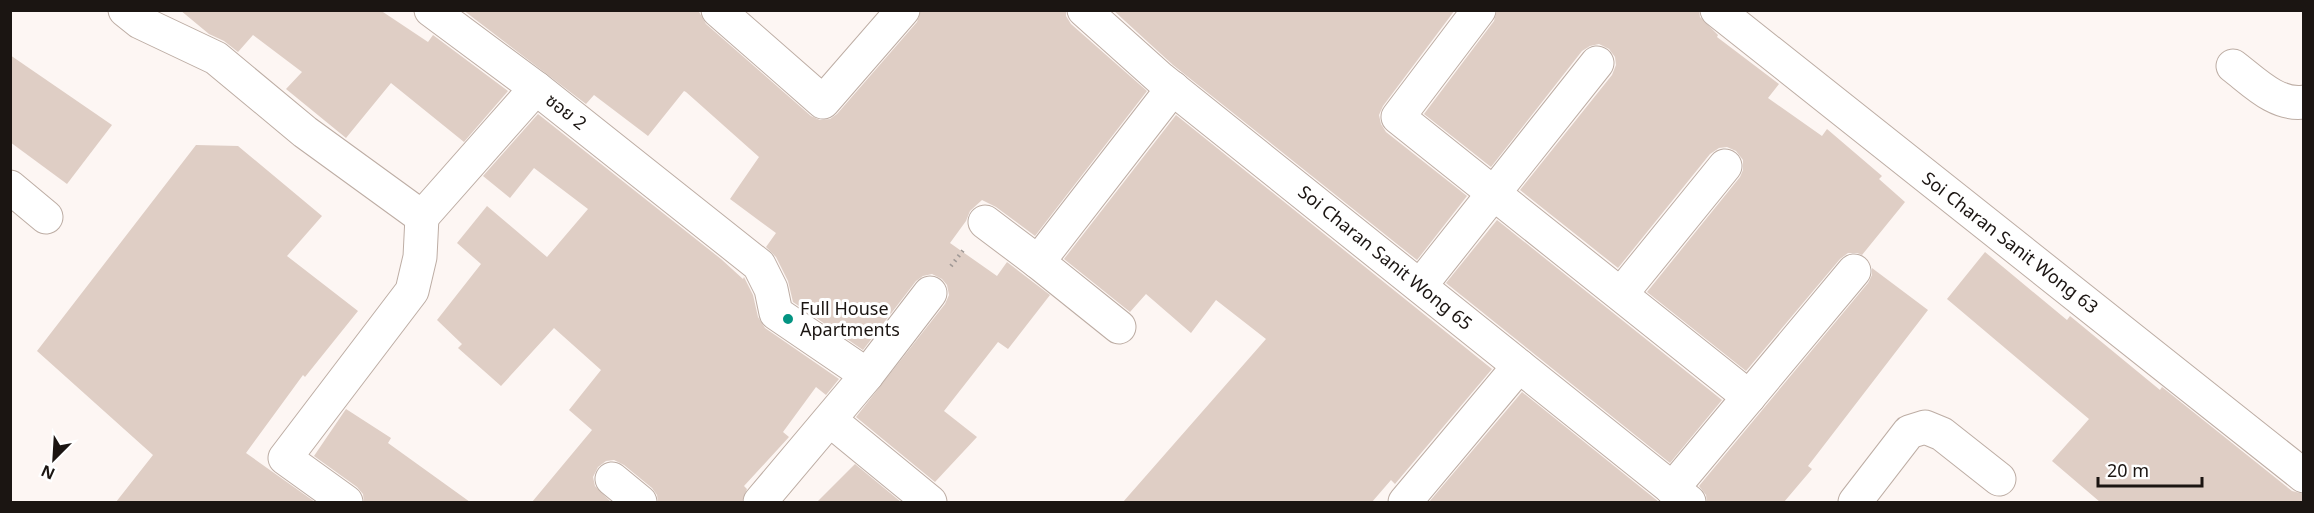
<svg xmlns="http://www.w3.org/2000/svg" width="2314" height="513" font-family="Georgia,'Noto Sans Thai',serif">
  <rect width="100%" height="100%" fill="#fdf6f3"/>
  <g fill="#dfcec5">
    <path d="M180 10H380L428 42 433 35 508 91 464 142 391 83 346 138 286 89 302 72 253 35 238 52 224 41 209 34Z"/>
    <path d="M463 10H698L706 24 811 116 820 120 830 119 837 114 917 22 921 10H1066V16L1071 24 1147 91 1035 236 996 207 982 200 970 211 966 221 950 243 997 276 1007 262 1050 295 1008 349 998 342 944 411 977 437 935 482 856 417 945 304 949 295 947 285 942 279 932 274 923 276 916 281 863 350 793 302 788 281 776 257 766 247 776 233 730 199 759 157 686 92 684 91 648 136 594 95 586 104Z"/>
    <path d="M1113 10H1455L1383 106 1379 115 1381 124 1386 132 1467 196 1417 260 1173 65Z"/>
    <path d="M1497 10H1699L1700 17 1718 35 1717 37 1779 84 1768 98 1822 136 1827 129 1882 176 1879 179 1905 202 1862 255 1857 253H1848L1840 259 1746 371 1647 292 1740 177 1743 170V160L1736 151 1727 147 1719 148 1710 154 1618 268 1520 190 1612 75 1616 65 1615 57 1609 49 1599 44 1590 46 1582 51 1491 167 1424 114 1494 21Z"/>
    <path d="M10 55 112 125 67 184 10 142Z"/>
    <path d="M538 114 721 259 743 279 744 277 753 295 758 317 765 328 839 379 826 395 816 387 783 432 789 437 744 486 747 489 742 502H658L657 495 652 488 624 465 614 460 606 461 598 467 593 477 595 486 611 502H532L592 430 569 410 601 370 554 328 501 386 458 348 462 344 437 320 481 264 457 243 487 206 547 257 588 209 534 168 510 198 483 176Z"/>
    <path d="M1176 115 1492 369 1395 484 1391 480 1372 502H1123L1266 339 1216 300 1191 333 1146 294 1130 312 1064 259Z"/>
    <path d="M196 145 238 146 322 216 287 256 358 311 305 377 303 375 246 453 315 502H116L153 455 37 351Z"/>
    <path d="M1497 220 1722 400 1670 463 1446 283Z"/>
    <path d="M1985 252 2067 320 2070 316 2160 390 2162 387 2292 491 2304 494V502H2100L2052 461 2089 419 1947 299Z"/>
    <path d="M1872 268 1928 310 1808 466 1812 469 1784 502H1707L1706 495 1699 486 1868 283 1872 275Z"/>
    <path d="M1522 392 1659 502H1429Z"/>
    <path d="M346 409 391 438 388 443 470 502H364L363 494 357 487 314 456Z"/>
    <path d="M855 464 901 502H817Z"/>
  </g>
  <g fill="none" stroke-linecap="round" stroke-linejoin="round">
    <g stroke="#bdada4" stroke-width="35">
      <g id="minor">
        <path d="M125 10 140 22 216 58 305 132 422 217 536 88 759 265 771 289 776 313 867 375 760 502"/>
        <path d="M431 10 536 88"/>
        <path d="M718 10 823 102 903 10"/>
        <path d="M1084 10 1161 79 1689 502"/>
        <path d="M1479 10 1398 117 1749 397"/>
        <path d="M1717 10 2304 476"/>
        <path d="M2233 66C2253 81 2276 106 2304 102"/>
        <path d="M10 187 46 217"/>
        <path d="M985 222 1038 262 1173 88"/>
        <path d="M1038 262 1119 327"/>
        <path d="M1420 286 1597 63"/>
        <path d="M1621 294 1725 166"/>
        <path d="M867 375 930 293"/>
        <path d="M830 420 930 502"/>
        <path d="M612 479 640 502"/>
        <path d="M1672 489 1854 271"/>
        <path d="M346 502 285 458 412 291 420 257 422 217"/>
        <path d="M1405 502 1519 366"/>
        <path d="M1855 502 1909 432 1925 427 1942 434 1999 479"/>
      </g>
    </g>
    <path stroke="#9f9895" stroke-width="4" stroke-dasharray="1.5 4.5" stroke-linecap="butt" d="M951 266 965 248"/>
    <use href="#minor" stroke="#fff" stroke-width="33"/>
  </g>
  <circle fill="#039482" stroke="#fff" stroke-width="2" cx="788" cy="319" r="6"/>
  <g text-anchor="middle" stroke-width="6" stroke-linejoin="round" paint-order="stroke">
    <g font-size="18" fill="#1b1512" stroke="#fff">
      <text transform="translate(566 112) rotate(38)" y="6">ซอย 2</text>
      <text transform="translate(2010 243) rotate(38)" y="6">Soi Charan Sanit Wong 63</text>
      <text transform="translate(1385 258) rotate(39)" y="6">Soi Charan Sanit Wong 65</text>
    </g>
    <g font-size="18" fill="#1b1512" stroke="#fff" text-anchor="start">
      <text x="800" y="315">Full House<tspan x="800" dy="21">Apartments</tspan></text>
    </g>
  </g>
  <rect width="2314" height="513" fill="none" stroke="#1b1512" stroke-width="24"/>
  <g transform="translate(54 459) rotate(204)" stroke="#ffffff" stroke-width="4.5" paint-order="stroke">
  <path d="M0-4.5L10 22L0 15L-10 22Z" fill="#1b1512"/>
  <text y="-9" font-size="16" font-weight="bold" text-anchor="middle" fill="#1b1512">N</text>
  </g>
  <path d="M2098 477v9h104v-9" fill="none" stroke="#1b1512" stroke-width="3"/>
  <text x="2107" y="477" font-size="18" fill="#1b1512" stroke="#ffffff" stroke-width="4.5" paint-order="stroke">20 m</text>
</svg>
